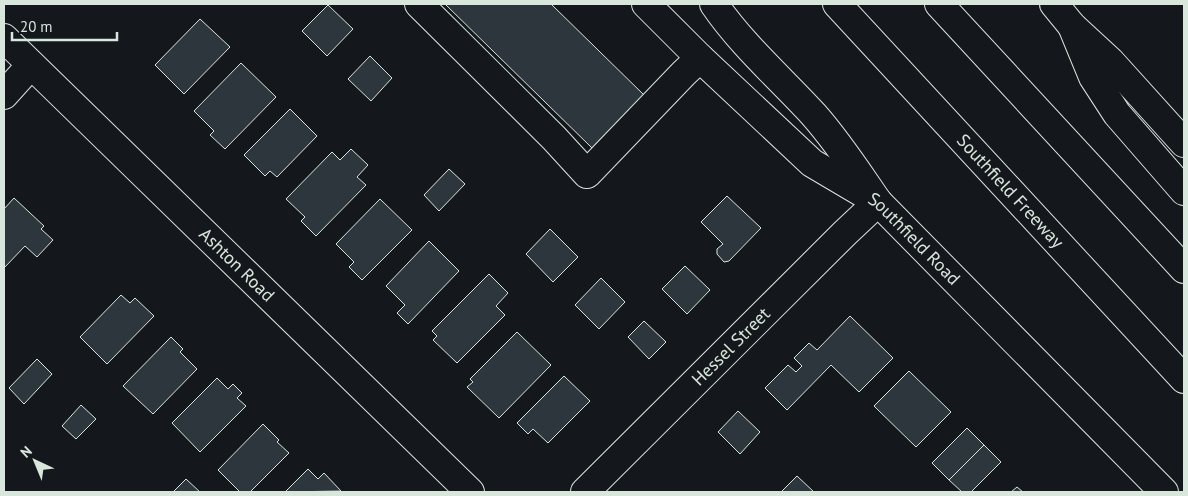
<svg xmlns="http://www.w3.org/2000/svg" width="1188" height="496" font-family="'PT Sans',sans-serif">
  <rect width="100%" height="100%" fill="#14181c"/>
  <g fill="#2c363c" stroke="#d8e6dc">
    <path d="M445 4H551L644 95 592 148Z"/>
    <path d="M328 5 353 29 327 56 302 31Z"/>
    <path d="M200 19 230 47 184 94 155 65Z"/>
    <path d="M370 56 392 78 371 101 348 79Z"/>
    <path d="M241 63 276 97 225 149 210 135 214 131 194 111Z"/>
    <path d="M290 109 317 136 277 177 270 171 265 176 244 155Z"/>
    <path d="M351 149 368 165 357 177 366 185 316 236 301 221 305 217 286 199 332 152 340 160Z"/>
    <path d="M449 169 465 184 439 211 424 195Z"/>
    <path d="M727 196 761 228 729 261 724 262 717 254V249L723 244 701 222Z"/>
    <path d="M14 198 44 226 41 229 53 240 37 257 25 246 4 268V209Z"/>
    <path d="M380 199 412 230 362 280 349 267 354 262 336 244Z"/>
    <path d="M550 229 578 257 553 282 526 254Z"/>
    <path d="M429 241 459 271 408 324 397 313 405 305 386 286Z"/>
    <path d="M685 266 710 290 687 314 662 289Z"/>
    <path d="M489 274 508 293 496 306 505 315 457 363 433 340 437 336 432 331Z"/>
    <path d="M601 278 625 302 599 329 575 305Z"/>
    <path d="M121 295 130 303 135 298 154 316 107 364 80 337Z"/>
    <path d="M850 316 893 358 859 392 831 365 787 410 765 388 788 365 796 372 802 366 794 358 809 343 817 350Z"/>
    <path d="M644 321 666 342 649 359 628 337Z"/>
    <path d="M517 332 551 365 499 418 467 387 473 382 470 379Z"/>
    <path d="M171 337 183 349 180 352 197 369 153 414 123 386Z"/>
    <path d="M37 359 52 374 24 404 9 388Z"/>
    <path d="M909 371 951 412 916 447 874 406Z"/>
    <path d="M564 376 590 401 548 443 533 429 528 434 517 423Z"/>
    <path d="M217 378 228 389 233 384 242 393 237 398 246 406 200 452 172 423Z"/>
    <path d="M81 405 96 419 76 439 62 426Z"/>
    <path d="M738 411 760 432 740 454 718 432Z"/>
    <path d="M263 424 279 440 277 442 289 453 250 492H240L218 470Z"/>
    <path d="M967 428 984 445 949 480 932 463Z"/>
    <path d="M984 445 1001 462 971 492H962L949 480Z"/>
    <path d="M308 469 318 479 324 473 341 491 285 492Z"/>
    <path d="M797 476 814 492H781Z"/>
    <path d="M186 479 200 492H173Z"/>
    <path d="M1017 487 1023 492H1011Z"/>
  </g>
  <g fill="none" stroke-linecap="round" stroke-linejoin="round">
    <g stroke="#d8e6dc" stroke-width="30">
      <g id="minor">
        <path d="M419 4 554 138 587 174 684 73 700 58"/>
        <path id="s1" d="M4 38 470 492"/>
        <path d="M4 95 31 65"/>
        <path id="s2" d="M585 492 845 233 878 202"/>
      </g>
    </g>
    <g stroke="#d8e6dc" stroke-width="30">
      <g id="major">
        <path id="s3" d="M646 4 700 58 812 163 878 202 1164 492"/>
        <path d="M1054 4 1072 26 1110 61 1184 143"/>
      </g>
    </g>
    <g stroke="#d8e6dc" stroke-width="30">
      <g id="highway">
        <path d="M714 4C742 45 781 79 814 115 838 142 858 173 878 202"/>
        <path id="s4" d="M837 4 1184 379"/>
        <path d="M939 4 1184 269"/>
        <path d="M1072 26 1093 77 1117 114 1184 191"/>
      </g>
    </g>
    <use href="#minor" stroke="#14181c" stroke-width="28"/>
    <use href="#major" stroke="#14181c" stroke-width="28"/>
    <use href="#highway" stroke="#14181c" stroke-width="28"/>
  </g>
  <g text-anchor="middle" stroke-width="4" stroke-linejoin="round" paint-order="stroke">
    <g font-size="18" fill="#d8e6dc" stroke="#14181c">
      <text dy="6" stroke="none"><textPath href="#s4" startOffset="255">Southfield Freeway</textPath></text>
      <text dy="6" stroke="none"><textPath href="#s3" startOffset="358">Southfield Road</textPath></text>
      <text dy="6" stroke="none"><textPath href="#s1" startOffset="325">Ashton Road</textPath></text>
      <text dy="6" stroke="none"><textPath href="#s2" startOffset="206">Hessel Street</textPath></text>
    </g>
  </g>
  <rect width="1188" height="496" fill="none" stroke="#d8e6dc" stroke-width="10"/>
  <g transform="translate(35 461) rotate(316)" stroke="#14181c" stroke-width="4" paint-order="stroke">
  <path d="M0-4L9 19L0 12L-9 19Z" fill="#d8e6dc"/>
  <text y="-8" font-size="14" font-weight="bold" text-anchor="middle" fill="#d8e6dc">N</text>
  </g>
  <path d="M12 32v8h105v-8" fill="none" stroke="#d8e6dc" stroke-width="2.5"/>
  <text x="20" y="32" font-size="15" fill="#d8e6dc" stroke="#14181c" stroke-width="4" paint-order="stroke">20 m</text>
</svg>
